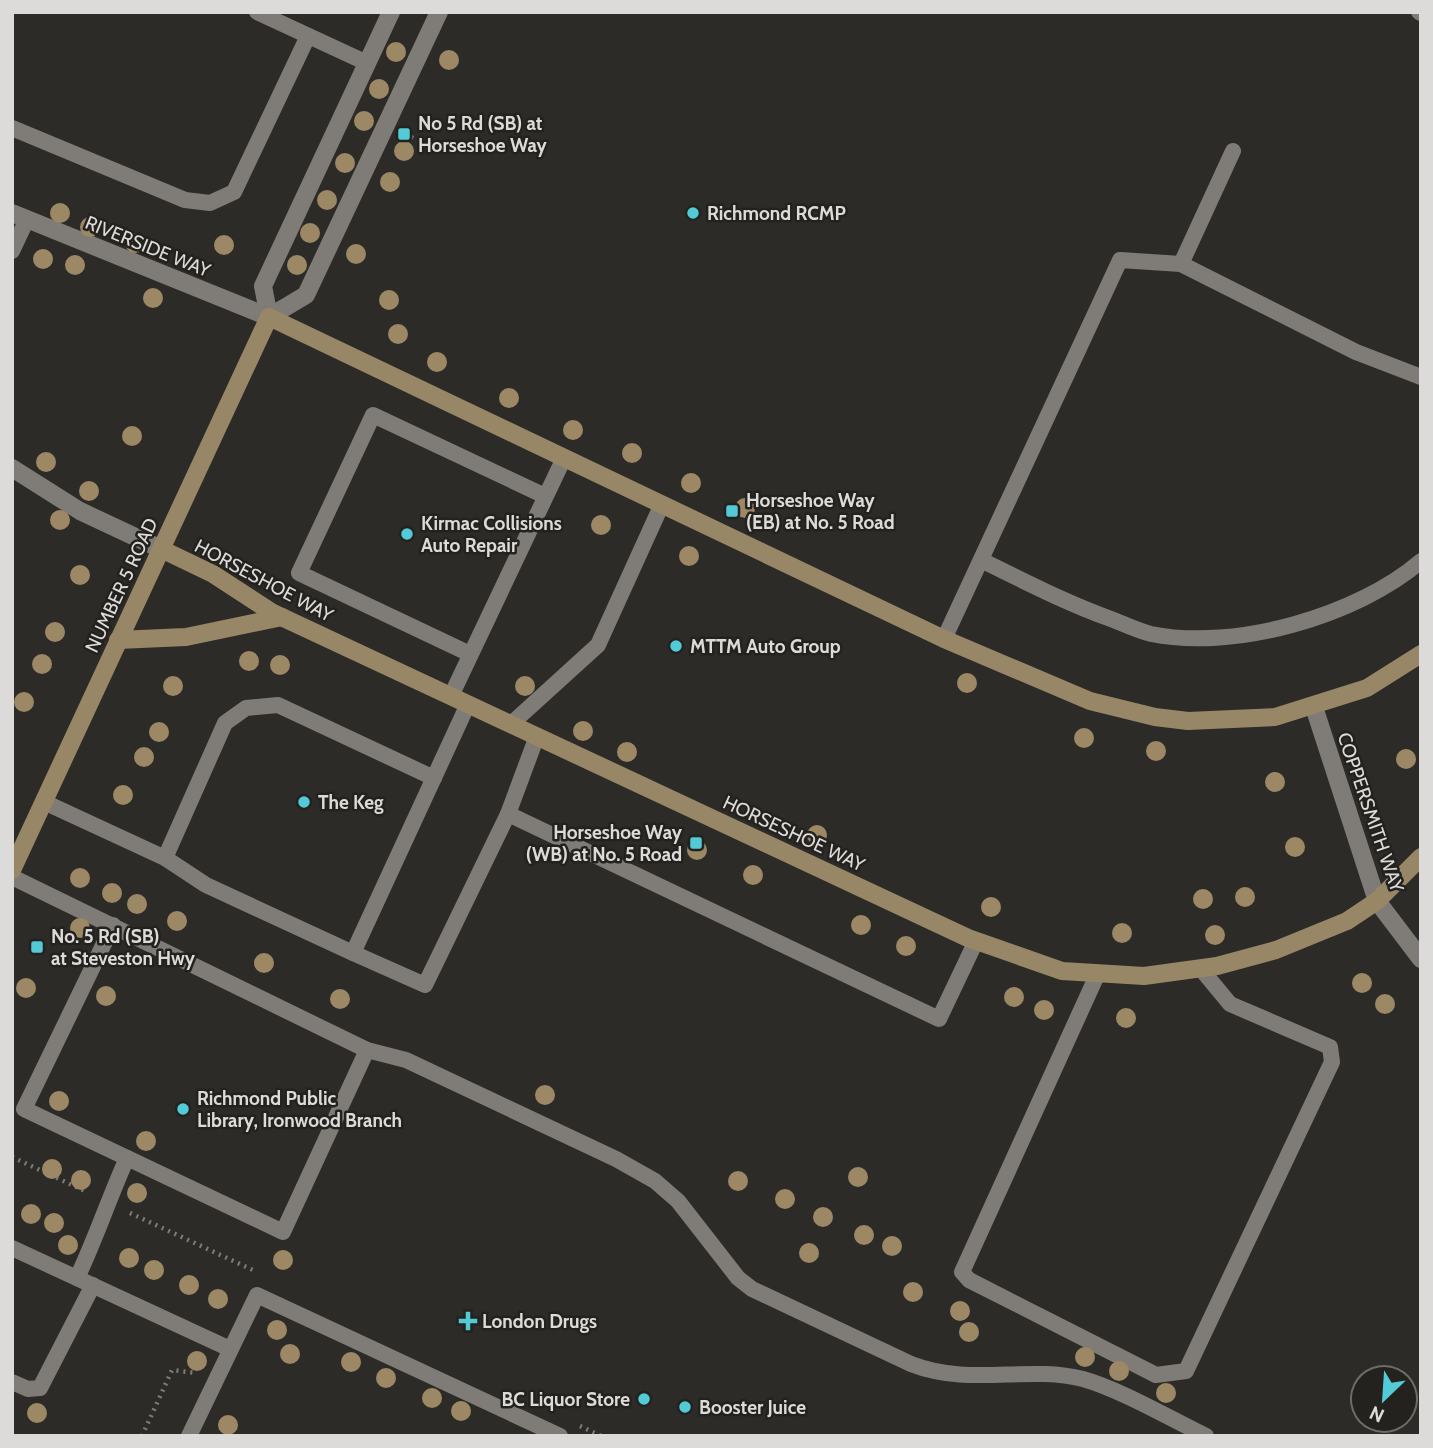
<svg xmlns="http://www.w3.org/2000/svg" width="1433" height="1448" font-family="Cabin,sans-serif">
  <rect width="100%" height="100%" fill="#2d2b28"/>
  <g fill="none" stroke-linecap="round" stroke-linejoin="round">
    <g stroke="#7e7c7a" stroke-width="4.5" stroke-dasharray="2 5" stroke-linecap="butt">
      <path d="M405 134 417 140"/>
      <path d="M12 1157 87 1192"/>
      <path d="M130 1213 255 1271"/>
      <path d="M580 1426 601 1436"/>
      <path d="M142 1436 172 1370 196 1373"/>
    </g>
    <g stroke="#7f7c78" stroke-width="16">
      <path d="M257 12 367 63"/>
      <path d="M1419 12 1421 13"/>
      <path d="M12 128 185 200 210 203 234 192 308 36"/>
      <path d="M12 251 27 219"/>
      <path d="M1181 264 1356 352 1421 377"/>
      <path d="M981 560C1024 581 1066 603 1111 619 1124 624 1138 631 1151 634 1235 651 1357 616 1421 561"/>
      <path d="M944 639 1120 260 1181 264 1233 151"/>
      <path d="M470 654 299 573 373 415 545 496"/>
      <path d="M451 696 564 458"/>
      <path d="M511 724 598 645 662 504"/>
      <path d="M44 802 165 858 206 885 353 953 468 704"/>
      <path d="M508 814 939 1019 976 941"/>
      <path d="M165 858 225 723 246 708 278 705 434 778"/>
      <path d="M12 877 367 1050 406 1060 616 1159 655 1181 678 1201 738 1278 752 1289 911 1364C970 1387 1026 1365 1083 1379 1119 1389 1171 1419 1206 1436"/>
      <path d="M113 925 24 1109 283 1232 367 1050"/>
      <path d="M353 953 425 985 508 814 537 736"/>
      <path d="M1098 973 962 1272 969 1280 1156 1375 1186 1371 1332 1062 1330 1047 1230 1004 1201 969"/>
      <path d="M12 1248 230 1349"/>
      <path d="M77 1278C96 1238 109 1198 127 1158"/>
      <path d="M12 1382 28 1389 40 1388 93 1285"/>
      <path d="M189 1436 257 1295 560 1436"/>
    </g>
    <g stroke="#7f7c78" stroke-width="18">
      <path d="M12 213 269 317"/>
      <path d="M269 317 306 295 439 12"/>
      <path d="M269 317 263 286 391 12"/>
      <path d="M12 468 80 511 161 549"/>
      <path d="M1314 707 1377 901 1421 959"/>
    </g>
    <g stroke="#988766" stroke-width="18">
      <path d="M161 549 213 574 273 613 968 938 1062 971 1144 976 1217 966 1276 950 1347 921 1377 901 1421 857"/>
      <path d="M118 640 186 637 282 617"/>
      <path d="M12 870 269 317 944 639 1090 701 1155 717 1188 721 1275 717 1367 688 1421 654"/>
    </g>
  </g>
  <g fill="#9c8864">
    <circle cx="396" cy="52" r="10"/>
    <circle cx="449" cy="60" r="10"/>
    <circle cx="379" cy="89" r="10"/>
    <circle cx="364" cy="121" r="10"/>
    <circle cx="404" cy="151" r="10"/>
    <circle cx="345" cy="163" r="10"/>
    <circle cx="390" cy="182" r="10"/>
    <circle cx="327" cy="200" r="10"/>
    <circle cx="60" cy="213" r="10"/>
    <circle cx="90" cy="227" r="10"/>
    <circle cx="310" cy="233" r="10"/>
    <circle cx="135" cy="243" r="10"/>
    <circle cx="224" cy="245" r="10"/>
    <circle cx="356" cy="254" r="10"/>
    <circle cx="43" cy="259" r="10"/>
    <circle cx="75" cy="265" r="10"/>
    <circle cx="297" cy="265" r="10"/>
    <circle cx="153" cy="298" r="10"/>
    <circle cx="389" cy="300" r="10"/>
    <circle cx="398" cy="334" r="10"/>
    <circle cx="437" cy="362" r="10"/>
    <circle cx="509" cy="398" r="10"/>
    <circle cx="573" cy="430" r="10"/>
    <circle cx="132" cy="436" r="10"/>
    <circle cx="632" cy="453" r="10"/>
    <circle cx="46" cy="462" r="10"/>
    <circle cx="691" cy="483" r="10"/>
    <circle cx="89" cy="491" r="10"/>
    <circle cx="745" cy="508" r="10"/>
    <circle cx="60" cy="520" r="10"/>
    <circle cx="601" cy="525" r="10"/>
    <circle cx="689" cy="556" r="10"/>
    <circle cx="80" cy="575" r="10"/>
    <circle cx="55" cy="632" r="10"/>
    <circle cx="249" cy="661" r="10"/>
    <circle cx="42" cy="664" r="10"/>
    <circle cx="280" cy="665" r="10"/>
    <circle cx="967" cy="683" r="10"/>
    <circle cx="173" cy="686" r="10"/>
    <circle cx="525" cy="686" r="10"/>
    <circle cx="24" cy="702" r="10"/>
    <circle cx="583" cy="731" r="10"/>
    <circle cx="159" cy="732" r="10"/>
    <circle cx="1084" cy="738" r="10"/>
    <circle cx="1156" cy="751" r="10"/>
    <circle cx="627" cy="752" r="10"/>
    <circle cx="144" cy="757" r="10"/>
    <circle cx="1406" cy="759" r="10"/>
    <circle cx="1275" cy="782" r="10"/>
    <circle cx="123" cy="795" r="10"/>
    <circle cx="817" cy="835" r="10"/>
    <circle cx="1295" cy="847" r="10"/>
    <circle cx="697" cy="850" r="10"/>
    <circle cx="753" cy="875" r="10"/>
    <circle cx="80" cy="878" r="10"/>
    <circle cx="112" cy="893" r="10"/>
    <circle cx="1245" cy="897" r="10"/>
    <circle cx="1203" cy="899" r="10"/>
    <circle cx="137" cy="904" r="10"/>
    <circle cx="991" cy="907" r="10"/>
    <circle cx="177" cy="921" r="10"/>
    <circle cx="861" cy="925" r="10"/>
    <circle cx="80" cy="928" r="10"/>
    <circle cx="1122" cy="933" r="10"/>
    <circle cx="1215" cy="935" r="10"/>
    <circle cx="906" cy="946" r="10"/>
    <circle cx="264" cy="963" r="10"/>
    <circle cx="1362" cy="983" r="10"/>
    <circle cx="26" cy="988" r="10"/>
    <circle cx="106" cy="996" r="10"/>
    <circle cx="1014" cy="997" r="10"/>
    <circle cx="340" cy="999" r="10"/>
    <circle cx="1385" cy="1004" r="10"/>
    <circle cx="1044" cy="1010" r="10"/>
    <circle cx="1126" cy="1018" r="10"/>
    <circle cx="545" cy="1095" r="10"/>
    <circle cx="59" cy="1101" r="10"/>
    <circle cx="146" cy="1141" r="10"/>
    <circle cx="52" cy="1169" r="10"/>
    <circle cx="858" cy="1177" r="10"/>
    <circle cx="81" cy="1180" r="10"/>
    <circle cx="738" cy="1181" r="10"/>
    <circle cx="137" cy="1193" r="10"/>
    <circle cx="785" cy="1199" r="10"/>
    <circle cx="31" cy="1214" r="10"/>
    <circle cx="823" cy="1217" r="10"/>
    <circle cx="54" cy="1223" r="10"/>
    <circle cx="864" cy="1235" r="10"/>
    <circle cx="68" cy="1245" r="10"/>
    <circle cx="892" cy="1246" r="10"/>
    <circle cx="809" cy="1253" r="10"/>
    <circle cx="129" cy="1258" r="10"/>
    <circle cx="283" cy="1260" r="10"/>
    <circle cx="154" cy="1270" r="10"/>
    <circle cx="189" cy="1285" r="10"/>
    <circle cx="913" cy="1292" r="10"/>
    <circle cx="218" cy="1299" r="10"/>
    <circle cx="960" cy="1311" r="10"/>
    <circle cx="277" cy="1330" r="10"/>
    <circle cx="969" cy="1332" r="10"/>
    <circle cx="290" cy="1354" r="10"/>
    <circle cx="1085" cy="1357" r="10"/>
    <circle cx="197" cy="1361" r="10"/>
    <circle cx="351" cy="1362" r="10"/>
    <circle cx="1119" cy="1371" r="10"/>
    <circle cx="386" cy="1378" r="10"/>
    <circle cx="1166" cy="1393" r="10"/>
    <circle cx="432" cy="1398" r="10"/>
    <circle cx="461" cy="1411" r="10"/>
    <circle cx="37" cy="1413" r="10"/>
    <circle cx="228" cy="1425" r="10"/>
  </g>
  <g fill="#52cbd7" stroke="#23221e" stroke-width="2.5">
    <rect x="397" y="127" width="14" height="14" rx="3.5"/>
    <circle cx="693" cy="213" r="7"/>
    <rect x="725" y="504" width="14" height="14" rx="3.5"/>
    <circle cx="407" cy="534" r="7"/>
    <circle cx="676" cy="646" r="7"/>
    <circle cx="304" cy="802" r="7"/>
    <rect x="689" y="836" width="14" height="14" rx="3.5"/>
    <rect x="30" y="940" width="14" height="14" rx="3.5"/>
    <circle cx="183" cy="1109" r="7"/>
    <path d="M464.5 1310.5h7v7h7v7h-7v7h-7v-7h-7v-7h7z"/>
    <circle cx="644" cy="1399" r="7"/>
    <circle cx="685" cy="1407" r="7"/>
  </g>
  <g text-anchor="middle" stroke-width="5" stroke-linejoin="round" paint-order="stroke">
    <g font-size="19" font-weight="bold" fill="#dcdbd9" stroke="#23221e" text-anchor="start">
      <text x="418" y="130">No 5 Rd (SB) at<tspan x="418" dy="22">Horseshoe Way</tspan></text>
      <text x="707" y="220">Richmond RCMP</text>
      <text x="746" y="507">Horseshoe Way<tspan x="746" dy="22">(EB) at No. 5 Road</tspan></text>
      <text x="421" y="530">Kirmac Collisions<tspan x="421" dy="22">Auto Repair</tspan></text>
      <text x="690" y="653">MTTM Auto Group</text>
      <text x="318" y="809">The Keg</text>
      <text x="682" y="839" text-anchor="end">Horseshoe Way<tspan x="682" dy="22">(WB) at No. 5 Road</tspan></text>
      <text x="51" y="943">No. 5 Rd (SB)<tspan x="51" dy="22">at Steveston Hwy</tspan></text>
      <text x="197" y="1105">Richmond Public<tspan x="197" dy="22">Library, Ironwood Branch</tspan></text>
      <text x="482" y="1328">London Drugs</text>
      <text x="630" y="1406" text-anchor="end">BC Liquor Store</text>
      <text x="699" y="1414">Booster Juice</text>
    </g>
    <g font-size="19" fill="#dcdbd9" stroke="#23221e">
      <text transform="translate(148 246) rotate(22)" y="7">RIVERSIDE WAY</text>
      <text transform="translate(264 580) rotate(28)" y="7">HORSESHOE WAY</text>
      <text transform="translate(121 585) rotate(-65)" y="7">NUMBER 5 ROAD</text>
      <text transform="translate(1371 812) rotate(71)" y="7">COPPERSMITH WAY</text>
      <text transform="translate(794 833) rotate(25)" y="7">HORSESHOE WAY</text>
    </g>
  </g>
  <rect width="1433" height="1448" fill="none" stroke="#dcdbd9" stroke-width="28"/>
  <g transform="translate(1384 1399) rotate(205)"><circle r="33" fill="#23221e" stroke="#6d6c69" stroke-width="2"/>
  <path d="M0-5L12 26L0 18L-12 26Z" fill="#52cbd7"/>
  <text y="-10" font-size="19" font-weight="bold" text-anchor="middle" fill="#dcdbd9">N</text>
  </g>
</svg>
